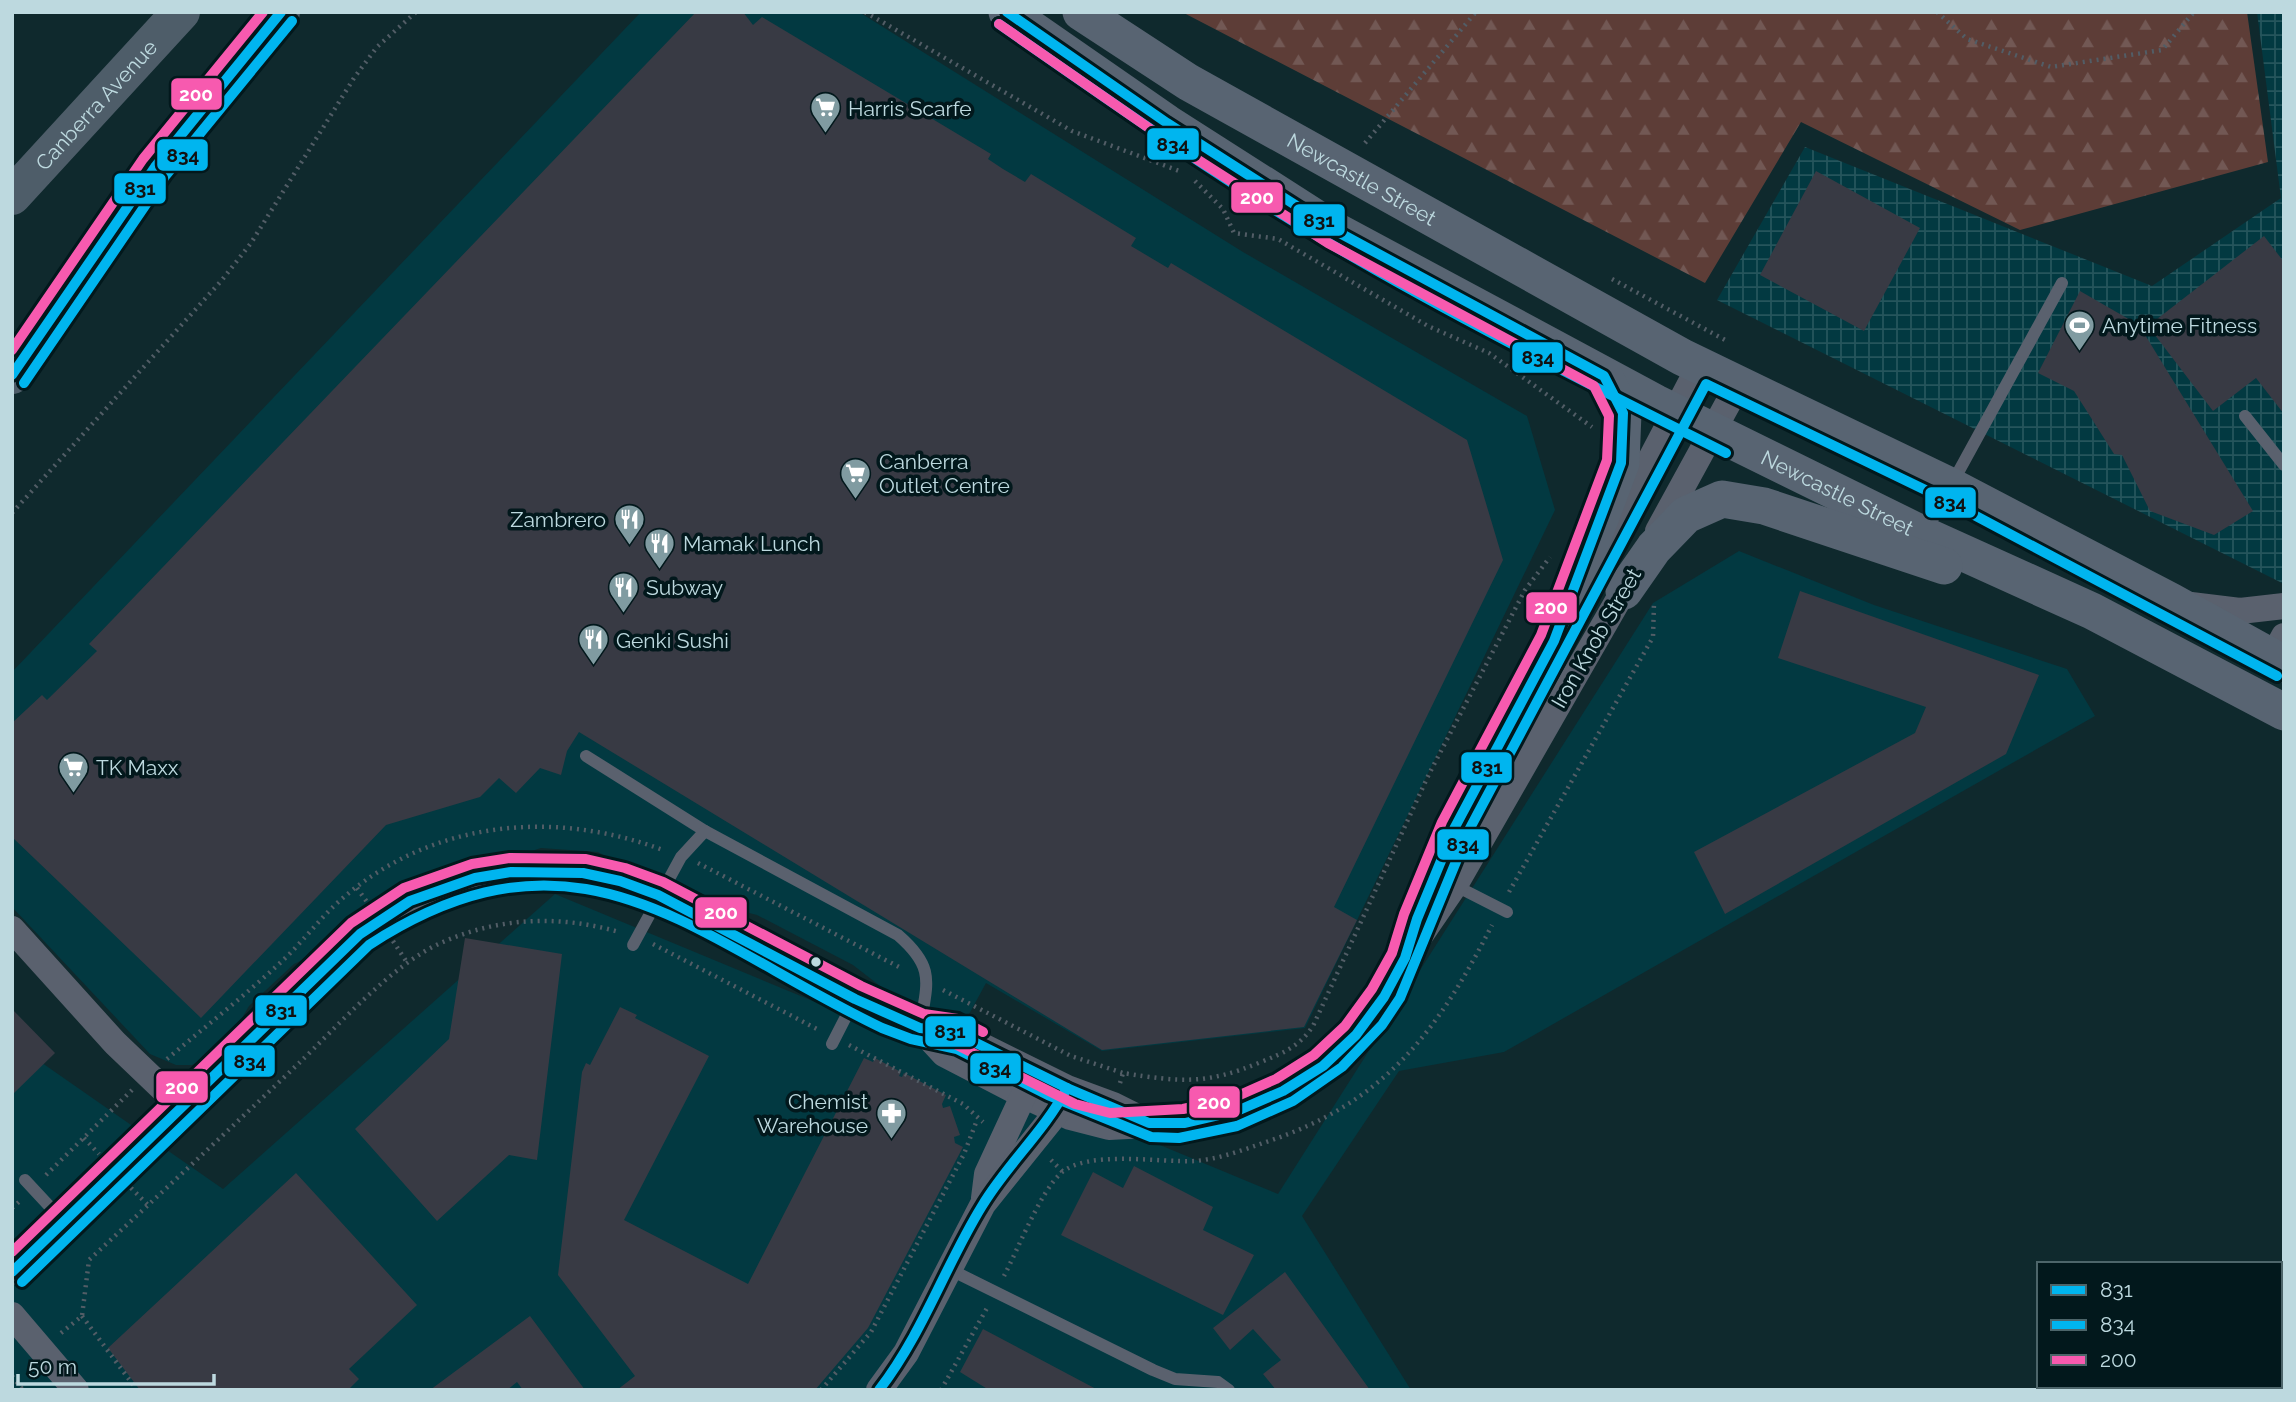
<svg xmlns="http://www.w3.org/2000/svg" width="2296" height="1402" font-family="Raleway,sans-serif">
  <defs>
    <pattern id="industrial-grid" width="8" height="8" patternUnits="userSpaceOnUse" patternTransform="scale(1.75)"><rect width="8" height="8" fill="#023941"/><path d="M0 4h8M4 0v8" fill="none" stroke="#25555c"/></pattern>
    <pattern id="forest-firs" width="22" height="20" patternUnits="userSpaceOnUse" patternTransform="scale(1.75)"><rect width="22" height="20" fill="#5d3d37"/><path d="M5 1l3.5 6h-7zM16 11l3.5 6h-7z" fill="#725854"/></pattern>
  </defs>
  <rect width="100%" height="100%" fill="#0f292d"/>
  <!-- built -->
  <g fill="#023941">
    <path d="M641,12H859L1243,252L1527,416L1555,510L1305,1028L1102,1051L986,983L961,1029L893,996L853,965L757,915L707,902L625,868L598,852L541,848L394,896L357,921L323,950L294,964L249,1006L231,1037L214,1054L192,1065H176L150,1054L12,907V672Z"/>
    <path d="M1739,551L1874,605L2067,669L2095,716L1504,1052L1399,1071L1302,1216L1411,1390H12V1042L223,1189L555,894L1278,1194L1653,603Z"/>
  </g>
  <!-- industrial -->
  <path fill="url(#industrial-grid)" d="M2257,12H2284V584L1717,300L1805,147L2152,286L2281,198Z"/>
  <!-- forest -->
  <path fill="url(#forest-firs)" d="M1182,12H2247L2268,162L2020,230L1801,122L1705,283Z"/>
  <!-- building -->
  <g fill="#383a44">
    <path d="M696,12H743L753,25L762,17L991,154L988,159L1003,169L1025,182L1031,174L1136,238L1131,246L1168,268L1171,263L1467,440L1503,560L1334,907L1357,920L1304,1027L1102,1050L579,732L567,751L561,775L540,768L516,793L499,778L480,797L386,825L201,1018L12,837V723L42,695L47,700L97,651L89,644Z"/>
    <path d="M1816,171L1920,228L1864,331L1760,275Z"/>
    <path d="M2264,236L2284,262V414L2256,378L2213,411L2148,326Z"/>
    <path d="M2080,291L2139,325L2253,511L2214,535L2150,511L2122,455L2114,454L2074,391L2038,373Z"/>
    <path d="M1800,591L2039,675L2006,754L1725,914L1694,852L1915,733L1926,707L1778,658Z"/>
    <path d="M465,938L562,954L537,1160L509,1155L437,1221L355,1129L449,1039Z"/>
    <path d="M620,1007L637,1015L635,1018L709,1056L624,1220L748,1284L864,1058L873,1062L875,1058L901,1072L899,1076L902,1077L904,1073L946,1095L942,1104L943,1108L950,1106L960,1135L954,1137L955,1143L963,1147L868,1328L815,1390H617L635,1376L558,1275L582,1072L586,1063L590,1065Z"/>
    <path d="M12,1009L55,1053L12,1095Z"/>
    <path d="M1134,1166L1213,1207L1203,1230L1254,1255L1223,1315L1061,1235L1093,1172L1123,1188Z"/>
    <path d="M296,1173L417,1305L349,1369L359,1379L348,1390H140L108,1348Z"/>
    <path d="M1285,1272L1370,1390H1276L1263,1374L1281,1360L1253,1329L1230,1350L1213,1328Z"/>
    <path d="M530,1316L585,1390H523L517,1382L507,1390H430Z"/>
    <path d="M983,1329L1098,1390H989L960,1372Z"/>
  </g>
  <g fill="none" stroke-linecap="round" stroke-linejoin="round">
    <!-- path -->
    <g stroke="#525d66" stroke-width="4.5" stroke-dasharray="2 5" stroke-linecap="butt">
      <path d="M865,12L1072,131L1182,172"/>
      <path d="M1937,12L1967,39L2051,67L2162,50L2194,12"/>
      <path d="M1365,143L1476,12"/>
      <path d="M1195,181L1223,209L1234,233L1278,239L1428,326L1489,353L1592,427"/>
      <path d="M1612,279L1727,341"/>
      <path d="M12,513L222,280L251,243L354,78L377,47L416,12"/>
      <path d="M698,863L901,968"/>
      <path d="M357,888L367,902"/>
      <path d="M1509,892L1653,637L1654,603"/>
      <path d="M393,941L408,964"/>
      <path d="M653,944L819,1030"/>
      <path d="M943,990L1071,1056L1123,1073"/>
      <path d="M849,1045L963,1104L983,1122"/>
      <path d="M167,1059C205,1027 244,996 280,963C300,945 316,923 335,905C426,821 551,808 663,850"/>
      <path d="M1120,1083L1123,1073C1180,1082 1206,1085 1261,1062C1283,1053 1299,1047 1313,1026L1429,774L1525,590L1550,557"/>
      <path d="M84,1138L99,1154"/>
      <path d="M1051,1160L1063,1172"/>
      <path d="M46,1175L132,1090"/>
      <path d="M131,1188L148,1205"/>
      <path d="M12,1208L20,1201"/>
      <path d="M1004,1276C1018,1249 1040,1193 1060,1174C1086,1149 1160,1163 1195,1161C1219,1159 1243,1150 1266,1142C1385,1103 1438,1031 1492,925"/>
      <path d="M82,1316L137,1390"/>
      <path d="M61,1333L82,1316L89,1260C159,1195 229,1130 298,1064C337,1027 393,963 443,942C500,917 560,915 619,932"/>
      <path d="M2280,1368L2284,1367"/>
      <path d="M12,1376L23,1390"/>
      <path d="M821,1390L871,1332L964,1154L977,1120"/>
      <path d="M941,1390L987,1308"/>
      <path d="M2047,1390L2053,1386"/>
    </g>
    <!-- lane -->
    <g stroke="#5a616e" stroke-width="12">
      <path d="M2245,416L2284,465"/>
      <path d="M1926,531L2062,283"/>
      <path d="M586,756L705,831L898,935C936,968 927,982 920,1028"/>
      <path d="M1454,885L1507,912"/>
      <path d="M633,945L681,857L705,831"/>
      <path d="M832,1044L855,999"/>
      <path d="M25,1180L64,1222"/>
      <path d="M949,1269L1153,1370L1175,1379L1218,1382L1229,1390"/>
    </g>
    <!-- street -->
    <g stroke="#5a616e" stroke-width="26">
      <path d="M1658,531L1738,385"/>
      <path d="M1604,548L1700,365"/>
      <path d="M2191,605L2240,611L2284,606"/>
      <path d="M2272,658L2284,636"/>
      <path d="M1415,927L1455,827L1563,625"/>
      <path d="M12,929L115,1043L183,1108"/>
      <path d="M920,1028L944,1054L1023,1095L1070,1117L1109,1127L1185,1123L1237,1111L1283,1091L1323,1066L1356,1035L1384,997L1405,958L1455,885L1632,576"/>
      <path d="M984,1198L987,1174L1031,1079"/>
      <path d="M12,1272L360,934L410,901L475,878L547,870L620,881L658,895L855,999L920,1028L954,1032L1067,1088L1113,1105L1149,1123"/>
      <path d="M12,1315L76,1390"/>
      <path d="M879,1390L906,1353L983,1204L1057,1112L1064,1096"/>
    </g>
    <!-- secondary -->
    <g stroke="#586472" stroke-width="37">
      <path id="s1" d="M1007,12L1167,123L1336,231L1656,403L1924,535L2092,611L2284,712"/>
      <path id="s2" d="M1081,12L1188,82L1682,357L1950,486L2172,602L2284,664"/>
      <path d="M1624,591L1654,548L1686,515L1722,499L1764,506L1944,566"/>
      <path d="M1554,641L1621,463L1623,413L1604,376"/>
    </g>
    <!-- highway -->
    <g stroke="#4e5d69" stroke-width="38">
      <path id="s3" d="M12,196L181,12"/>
      <path d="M12,375L155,167L281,12"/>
    </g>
    <defs>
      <g id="bus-1">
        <path d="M12,375L155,167L281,12"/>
        <path d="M12,1272L360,934L410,901L475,878L511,872L583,873L620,881L658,895L855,999L920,1028L954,1032L1067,1088L1149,1123H1185L1237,1111L1283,1091L1323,1066L1356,1035L1384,997L1405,958L1417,919L1455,827L1554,641L1621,463L1623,413L1604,376L1336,231L1167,123L1007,12"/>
        <path d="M879,1390C923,1333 945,1266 982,1206C1007,1164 1044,1132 1067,1088"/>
      </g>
      <g id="bus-2">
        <path d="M999,24C1107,99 1215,176 1329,243C1458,319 1593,386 1726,453"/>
        <path d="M24,383L166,175L292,21"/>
        <path d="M22,1282L369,945C580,808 694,938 882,1028L911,1039L957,1049L1048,1095L1151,1137L1179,1138L1237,1126L1293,1101L1342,1067L1382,1025L1400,998L1469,830L1706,384L1944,499L2277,676"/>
      </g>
      <g id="bus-3">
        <path d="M12,350L143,159L263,12"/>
        <path d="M930,1019L953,1043L1075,1104L1110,1113L1183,1109L1233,1098L1276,1079L1314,1055L1345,1026L1372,989L1392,953L1404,914L1442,822L1541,635L1607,460L1609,416L1594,386L1328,243L1159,135L999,24"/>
        <path d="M12,1252L351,923L404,888L472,864L510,858L586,859L625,868L663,882L861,986L924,1014L958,1019L983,1032"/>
      </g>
    </defs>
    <!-- bus-1 casing -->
    <use href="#bus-1" stroke="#02181c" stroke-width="16"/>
    <!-- bus-2 casing -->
    <use href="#bus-2" stroke="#02181c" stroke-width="16"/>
    <!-- bus-3 casing -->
    <use href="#bus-3" stroke="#02181c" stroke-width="16"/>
    <!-- bus-1 -->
    <use href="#bus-1" stroke="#00b5ef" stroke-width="10"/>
    <!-- bus-2 -->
    <use href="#bus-2" stroke="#00b5ef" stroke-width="10"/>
    <!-- bus-3 -->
    <use href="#bus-3" stroke="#f75aaf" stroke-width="10"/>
  </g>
  <!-- icons -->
  <defs>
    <symbol id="supermarket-pin" viewBox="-11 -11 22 30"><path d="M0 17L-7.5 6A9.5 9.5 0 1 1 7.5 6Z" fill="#809ba1" stroke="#02181c"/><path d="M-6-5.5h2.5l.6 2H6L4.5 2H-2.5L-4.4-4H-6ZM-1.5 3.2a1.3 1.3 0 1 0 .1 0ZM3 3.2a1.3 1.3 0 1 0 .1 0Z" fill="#fff"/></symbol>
    <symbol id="stadium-pin" viewBox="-11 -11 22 30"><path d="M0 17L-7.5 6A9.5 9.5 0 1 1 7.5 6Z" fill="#809ba1" stroke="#02181c"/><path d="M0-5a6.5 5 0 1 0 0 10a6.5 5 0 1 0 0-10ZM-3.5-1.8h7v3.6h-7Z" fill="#fff"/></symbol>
    <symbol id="restaurant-pin" viewBox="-11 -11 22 30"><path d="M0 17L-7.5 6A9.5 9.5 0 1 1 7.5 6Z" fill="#809ba1" stroke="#02181c"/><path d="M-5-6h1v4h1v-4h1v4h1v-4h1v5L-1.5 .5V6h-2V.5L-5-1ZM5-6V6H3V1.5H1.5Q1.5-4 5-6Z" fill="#fff"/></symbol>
    <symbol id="pharmacy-pin" viewBox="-11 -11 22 30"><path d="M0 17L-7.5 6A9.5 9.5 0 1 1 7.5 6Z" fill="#809ba1" stroke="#02181c"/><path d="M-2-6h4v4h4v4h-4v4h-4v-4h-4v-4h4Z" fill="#fff"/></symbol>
  </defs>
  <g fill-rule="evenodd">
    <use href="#supermarket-pin" x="808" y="90" width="35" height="47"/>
    <use href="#stadium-pin" x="2062" y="308" width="35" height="47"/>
    <use href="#supermarket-pin" x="838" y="456" width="35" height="47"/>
    <use href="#restaurant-pin" x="612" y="502" width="35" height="47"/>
    <use href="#restaurant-pin" x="642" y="526" width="35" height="47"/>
    <use href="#restaurant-pin" x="606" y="570" width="35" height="47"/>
    <use href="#restaurant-pin" x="576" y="622" width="35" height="47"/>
    <use href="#supermarket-pin" x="56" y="750" width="35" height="47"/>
    <use href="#pharmacy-pin" x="874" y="1096" width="35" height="47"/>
  </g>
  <!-- markers -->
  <circle fill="#bdd9df" stroke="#02181c" stroke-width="2.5" cx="816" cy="962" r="6"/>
  <g text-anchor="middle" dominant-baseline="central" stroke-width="7" stroke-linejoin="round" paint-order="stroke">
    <!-- street labels -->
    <g font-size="21" fill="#bdd9df" stroke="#02181c">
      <text stroke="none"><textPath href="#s3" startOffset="124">Canberra Avenue</textPath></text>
      <text stroke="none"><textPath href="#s2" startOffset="327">Newcastle Street</textPath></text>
      <text stroke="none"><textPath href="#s1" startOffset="961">Newcastle Street</textPath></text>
      <text transform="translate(1596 638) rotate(-60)">Iron Knob Street</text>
    </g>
    <!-- poi labels -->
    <g font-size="21" fill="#bdd9df" stroke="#02181c" text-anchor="start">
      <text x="848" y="108">Harris Scarfe</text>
      <text x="2102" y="325">Anytime Fitness</text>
      <text x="879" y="461">Canberra<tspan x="879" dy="24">Outlet Centre</tspan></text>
      <text x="606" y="519" text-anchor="end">Zambrero</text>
      <text x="683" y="543">Mamak Lunch</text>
      <text x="646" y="587">Subway</text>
      <text x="616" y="640">Genki Sushi</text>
      <text x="96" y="767">TK Maxx</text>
      <text x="868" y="1101" text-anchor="end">Chemist<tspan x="868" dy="24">Warehouse</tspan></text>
    </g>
  </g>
  <g stroke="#02181c" stroke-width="2.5">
    <rect x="170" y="77" width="53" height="34" rx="7" fill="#f75aaf"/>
    <rect x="1146" y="127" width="54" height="34" rx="7" fill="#00b5ef"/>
    <rect x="156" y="138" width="53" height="34" rx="7" fill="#00b5ef"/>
    <rect x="113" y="172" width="54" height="33" rx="7" fill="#00b5ef"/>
    <rect x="1230" y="181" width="54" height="33" rx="7" fill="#f75aaf"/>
    <rect x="1292" y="203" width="54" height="34" rx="7" fill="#00b5ef"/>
    <rect x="1511" y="341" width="53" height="33" rx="7" fill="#00b5ef"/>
    <rect x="1924" y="486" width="53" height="33" rx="7" fill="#00b5ef"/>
    <rect x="1525" y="591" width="53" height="33" rx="7" fill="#f75aaf"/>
    <rect x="1460" y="751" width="53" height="33" rx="7" fill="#00b5ef"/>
    <rect x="1436" y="828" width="54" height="33" rx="7" fill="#00b5ef"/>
    <rect x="694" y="896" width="54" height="33" rx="7" fill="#f75aaf"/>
    <rect x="254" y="994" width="54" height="33" rx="7" fill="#00b5ef"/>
    <rect x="924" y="1015" width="53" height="33" rx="7" fill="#00b5ef"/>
    <rect x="223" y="1044" width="53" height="34" rx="7" fill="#00b5ef"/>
    <rect x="969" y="1052" width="53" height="33" rx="7" fill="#00b5ef"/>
    <rect x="155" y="1070" width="54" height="34" rx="7" fill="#f75aaf"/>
    <rect x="1188" y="1085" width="53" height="34" rx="7" fill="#f75aaf"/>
  </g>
  <g font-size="19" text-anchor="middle" font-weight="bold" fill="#fff">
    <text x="196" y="101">200</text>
    <text x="1257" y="204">200</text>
    <text x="1551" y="614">200</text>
    <text x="721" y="919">200</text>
    <text x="182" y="1094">200</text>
    <text x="1214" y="1109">200</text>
  </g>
  <g font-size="19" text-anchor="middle" font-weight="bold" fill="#111">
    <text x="1173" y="151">834</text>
    <text x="183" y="162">834</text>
    <text x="140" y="195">831</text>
    <text x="1319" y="227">831</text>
    <text x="1538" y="364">834</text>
    <text x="1950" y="509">834</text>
    <text x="1487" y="774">831</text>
    <text x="1463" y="851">834</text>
    <text x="281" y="1017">831</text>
    <text x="950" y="1038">831</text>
    <text x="250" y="1068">834</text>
    <text x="995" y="1075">834</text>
  </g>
  <!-- border -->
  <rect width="2296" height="1402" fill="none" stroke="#bdd9df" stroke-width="28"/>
  <!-- legend -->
  <rect x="2037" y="1262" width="245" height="126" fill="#02181c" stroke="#4d656a" stroke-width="2"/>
  <rect x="2051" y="1285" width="35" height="10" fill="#00b5ef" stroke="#4d656a" stroke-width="2"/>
  <text x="2100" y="1297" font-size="21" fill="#bdd9df">831</text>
  <rect x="2051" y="1320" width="35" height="10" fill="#00b5ef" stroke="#4d656a" stroke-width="2"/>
  <text x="2100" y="1332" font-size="21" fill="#bdd9df">834</text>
  <rect x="2051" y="1355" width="35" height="10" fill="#f75aaf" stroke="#4d656a" stroke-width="2"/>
  <text x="2100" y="1367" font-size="21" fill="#bdd9df">200</text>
  <!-- scale -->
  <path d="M18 1374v10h196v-10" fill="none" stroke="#bdd9df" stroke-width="3.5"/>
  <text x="28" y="1374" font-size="21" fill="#bdd9df" stroke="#02181c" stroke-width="5" paint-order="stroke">50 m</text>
</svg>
